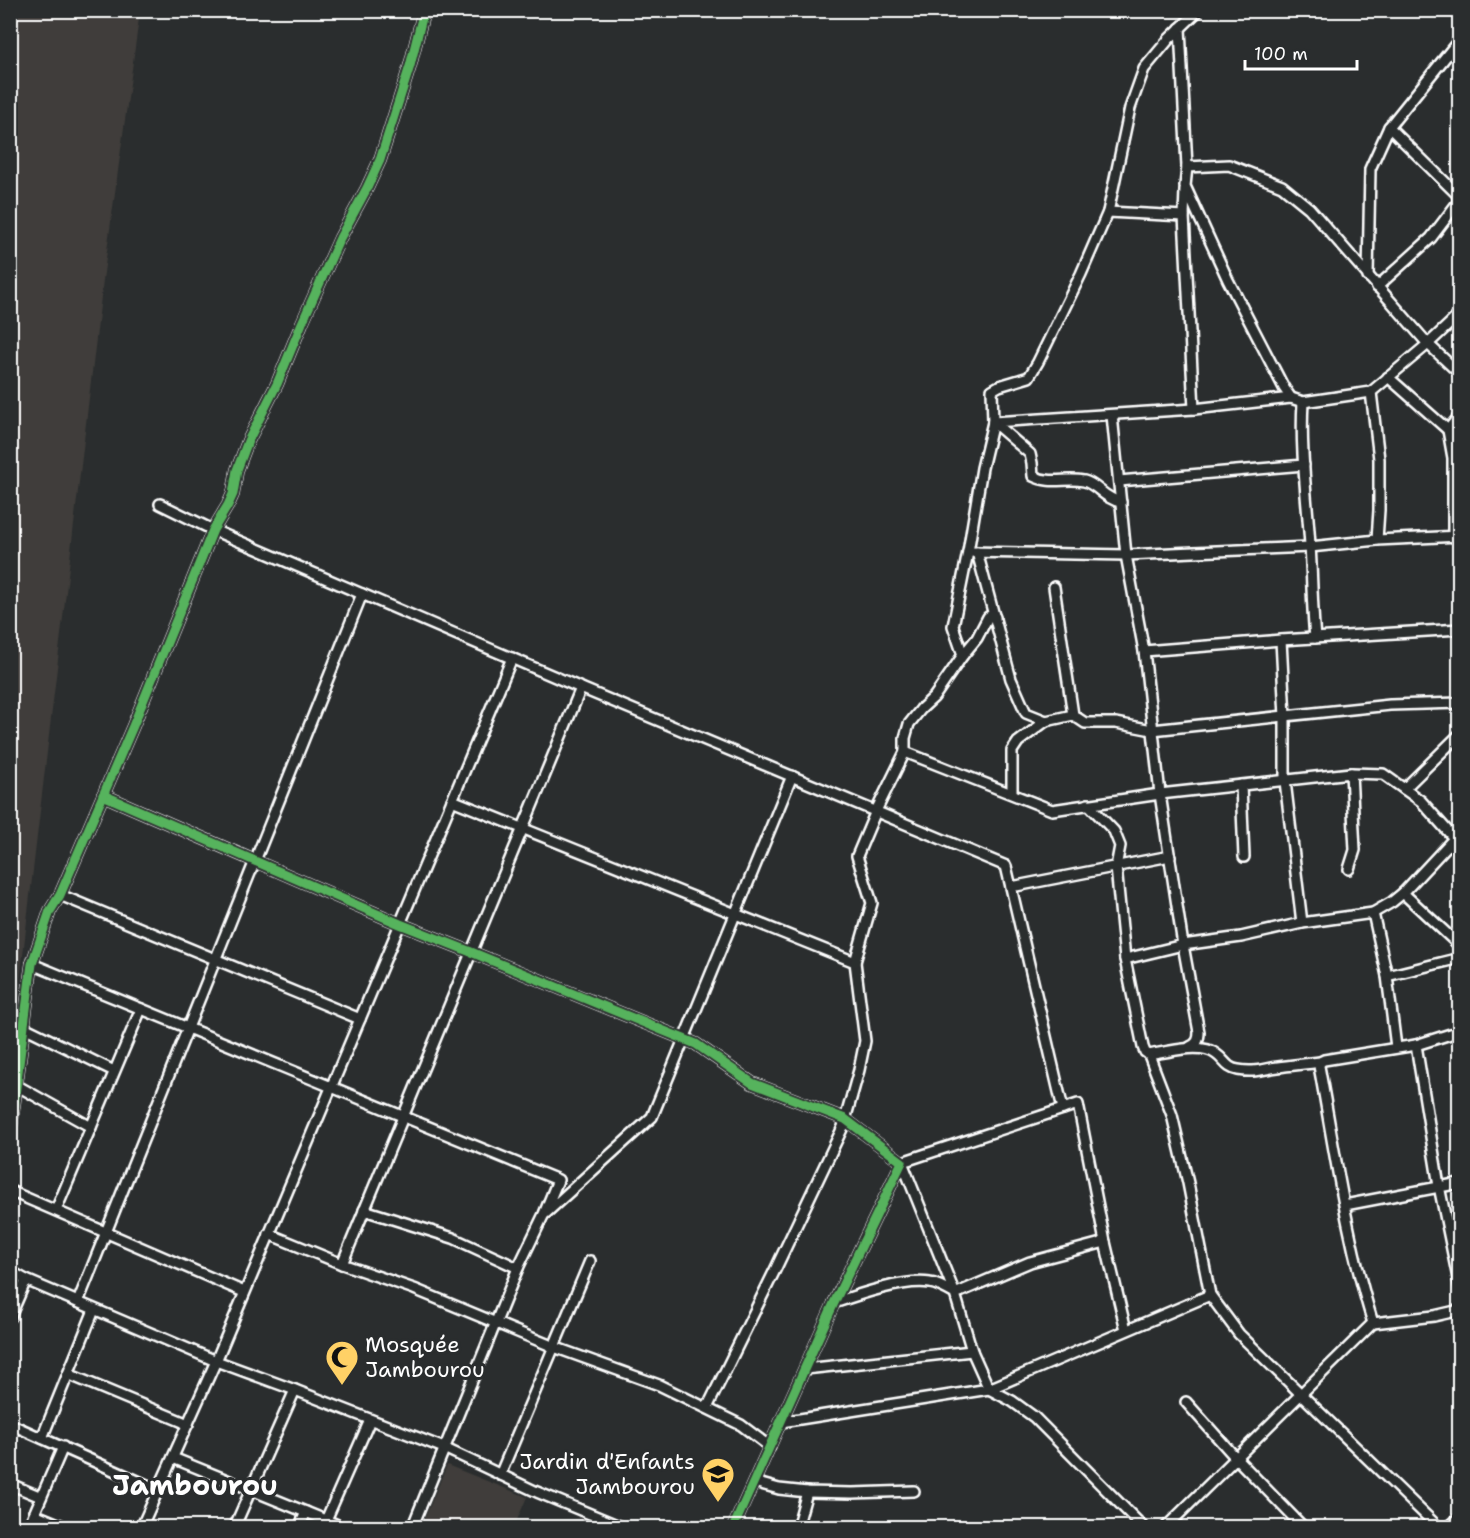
<svg xmlns="http://www.w3.org/2000/svg" width="1470" height="1538" font-family="'Shantell Sans',sans-serif">
  <rect width="100%" height="100%" fill="#2a2d2e"/>
  <filter id="ink" filterUnits="userSpaceOnUse"><feTurbulence type="fractalNoise" baseFrequency=".0167" numOctaves="2"/><feDisplacementMap in="SourceGraphic" scale="12" xChannelSelector="R" yChannelSelector="G"/><feConvolveMatrix kernelMatrix="1 2 1 2 8 2 1 2 1" color-interpolation-filters="sRGB"/></filter>
  <g filter="url(#ink)">
    <!-- built -->
    <g fill="#3f3d3a">
      <path d="M11,10L140,11L103,280L11,1056Z"/>
      <path d="M447,1465L527,1497L514,1527H421Z"/>
    </g>
    <g fill="none" stroke-linecap="round" stroke-linejoin="round">
      <defs>
        <g id="minor">
          <path d="M1180,28L1187,167L1229,165L1282,186L1309,208L1428,344L1460,374"/>
          <path d="M1187,167L1185,186L1228,280L1284,388L1291,398"/>
          <path d="M1185,190L1184,216L1194,409"/>
          <path d="M1108,212L1184,216"/>
          <path d="M1368,277L1370,169L1389,127L1460,39"/>
          <path d="M1377,287L1431,238L1459,201L1457,194L1389,127"/>
          <path d="M1388,377L1448,430"/>
          <path d="M1371,392L1379,459V510L1377,540"/>
          <path d="M1303,402C1300,449 1307,498 1310,545C1312,576 1312,607 1315,638"/>
          <path d="M1112,415L1126,555L1144,651L1160,794L1183,945L1199,1032C1199,1040 1197,1044 1190,1047"/>
          <path d="M993,422L1194,409L1291,398L1303,402L1371,392L1428,344L1460,314"/>
          <path d="M993,422L1030,454L1032,463L1033,476C1051,485 1067,477 1084,481C1097,484 1104,499 1121,502"/>
          <path d="M1119,481L1304,465"/>
          <path d="M160,504L213,530L581,688L1006,866L1063,1109"/>
          <path d="M1453,537V458L1448,430L1460,415"/>
          <path d="M968,552L1126,555L1310,547L1377,540L1460,536"/>
          <path d="M977,552L1011,679L1026,713L1046,721"/>
          <path d="M1054,587L1073,715"/>
          <path d="M1281,640L1285,717V781L1302,923"/>
          <path d="M1144,651L1281,640L1460,629"/>
          <path d="M963,655L977,638L988,617L992,615L995,617"/>
          <path d="M905,752L1052,810L1160,794L1351,773L1383,774L1421,801L1460,845"/>
          <path d="M1241,785L1244,857"/>
          <path d="M1404,789L1460,734"/>
          <path d="M1012,793V751L1018,742L1046,721L1073,715L1085,723H1116L1152,730L1390,705L1460,703"/>
          <path d="M103,795L400,924L471,952L696,1044L752,1083L845,1119L902,1162L834,1303L733,1528"/>
          <path d="M452,800L855,962L865,1041L859,1070L843,1127L776,1268L707,1408"/>
          <path d="M1088,804L1114,831L1120,846L1116,867L1125,959L1143,1047L1145,1052L1149,1055C1166,1052 1202,1042 1216,1054C1225,1060 1226,1068 1238,1070C1255,1073 1262,1069 1278,1067C1292,1065 1306,1064 1320,1062L1324,1060L1416,1045L1460,1031"/>
          <path d="M1349,869L1355,850L1351,773"/>
          <path d="M1011,887L1170,856"/>
          <path d="M1403,893L1460,946"/>
          <path d="M60,895L360,1019"/>
          <path d="M1373,913L1387,976L1396,1047"/>
          <path d="M1125,959L1183,945L1241,937L1302,923L1373,913L1392,902L1403,893L1460,832"/>
          <path d="M855,962L872,903L857,856L876,811L905,752V738L909,724L921,709L934,697L963,655L953,626L968,552L982,468L993,422L992,390L999,386L1029,377L1038,362L1081,274L1108,212L1130,108L1144,69L1169,39L1199,10"/>
          <path d="M32,964L558,1180L544,1214L518,1268L412,1528"/>
          <path d="M1387,976L1460,958"/>
          <path d="M24,1027L114,1071"/>
          <path d="M1416,1045L1439,1186L1460,1288"/>
          <path d="M1149,1055L1172,1115L1188,1183L1210,1295L1239,1334L1439,1528"/>
          <path d="M1320,1062L1319,1066C1335,1152 1347,1240 1373,1323L1434,1316L1460,1310"/>
          <path d="M16,1085L91,1127"/>
          <path d="M10,1135L30,978L32,964L50,911L60,895L133,726L213,530L228,505L233,494L237,470L248,441L277,384L302,323L340,238L367,188L380,160L410,66L424,10"/>
          <path d="M10,1191L244,1292"/>
          <path d="M1345,1205L1460,1183"/>
          <path d="M56,1210L141,1009"/>
          <path d="M364,1210L453,1238L518,1268"/>
          <path d="M546,1213L652,1117L792,776"/>
          <path d="M269,1234L342,1264L414,1289L554,1347L659,1385L741,1425L770,1447"/>
          <path d="M342,1264L581,688"/>
          <path d="M10,1271L26,1280L216,1361L295,1390L444,1448L537,1492L624,1528"/>
          <path d="M78,1302L362,594"/>
          <path d="M834,1303C860,1294 904,1279 930,1283C938,1284 948,1290 955,1294L1030,1262L1105,1242"/>
          <path d="M10,1317L26,1280"/>
          <path d="M1126,1330L1105,1242L1078,1104L902,1162L955,1294L972,1351L989,1389L1012,1401L1034,1417L1144,1528"/>
          <path d="M805,1369L972,1351"/>
          <path d="M68,1374L188,1424"/>
          <path d="M1186,1402L1236,1458L1304,1528"/>
          <path d="M781,1422L989,1389L1210,1295"/>
          <path d="M10,1424L158,1490"/>
          <path d="M42,1438L94,1310"/>
          <path d="M173,1458L345,1528"/>
          <path d="M500,1475L590,1261"/>
          <path d="M754,1482L779,1489L807,1492L852,1493L914,1491"/>
          <path d="M10,1484L41,1497"/>
          <path d="M34,1514L68,1528"/>
          <path d="M326,1520L370,1420"/>
          <path d="M28,1528L63,1447"/>
          <path d="M141,1528L216,1361L512,658"/>
          <path d="M234,1528L295,1390"/>
          <path d="M299,1528L306,1512"/>
          <path d="M797,1528L807,1492"/>
          <path d="M1165,1528L1373,1323"/>
          <path d="M1448,1528L1460,1517"/>
        </g>
      </defs>
      <!-- minor casing -->
      <use href="#minor" stroke="#fff" stroke-width="14"/>
      <!-- minor -->
      <use href="#minor" stroke="#2a2d2e" stroke-width="9"/>
      <defs>
        <g id="cycleway">
          <path d="M103,795L400,924L471,952L696,1044L752,1083L845,1119L902,1162L834,1303L733,1528"/>
          <path d="M10,1135L30,978L32,964L50,911L60,895L133,726L213,530L228,505L233,494L237,470L248,441L277,384L302,323L340,238L367,188L380,160L410,66L424,10"/>
        </g>
      </defs>
      <!-- cycleway casing -->
      <use href="#cycleway" stroke="#2a2d2e" stroke-width="13"/>
      <!-- cycleway -->
      <use href="#cycleway" stroke="#56b35d" stroke-width="9"/>
    </g>
  </g>
  <!-- icons -->
  <defs>
    <symbol id="mosque-pin" viewBox="-11 -11 22 30"><path d="M0 17L-7.5 6A9.5 9.5 0 1 1 7.5 6Z" fill="#ffd166" stroke="#2a2d2e"/><path d="M3.5-4.9A6 6 0 1 0 3.5 4.9A5 5 0 1 1 3.5-4.9Z" fill="#111"/></symbol>
    <symbol id="school-pin" viewBox="-11 -11 22 30"><path d="M0 17L-7.5 6A9.5 9.5 0 1 1 7.5 6Z" fill="#ffd166" stroke="#2a2d2e"/><path d="M0-5L7-2L0 1L-7-2ZM-4 1L0 2.5L4 1V4Q0 6-4 4Z" fill="#111"/></symbol>
  </defs>
  <g fill-rule="evenodd">
    <use href="#mosque-pin" x="323" y="1338" width="38" height="52"/>
    <use href="#school-pin" x="699" y="1455" width="38" height="52"/>
  </g>
  <g text-anchor="middle" dominant-baseline="central" stroke-width="6" stroke-linejoin="round" paint-order="stroke">
    <!-- poi labels -->
    <g font-size="22" fill="#fff" stroke="#2a2d2e" text-anchor="start">
      <text x="365" y="1344">Mosquée<tspan x="365" dy="25">Jambourou</tspan></text>
      <text x="695" y="1461" text-anchor="end">Jardin d'Enfants<tspan x="695" dy="25">Jambourou</tspan></text>
    </g>
    <!-- district labels -->
    <g font-size="28" font-weight="bold" fill="#fff" stroke="#2a2d2e">
      <text x="195" y="1485">Jambourou</text>
    </g>
  </g>
  <!-- margin -->
  <rect width="1470" height="1538" fill="none" stroke="#2a2d2e" stroke-width="36"/>
  <rect x="18" y="18" width="1434" height="1502" fill="none" stroke="#fff" stroke-width="2" filter="url(#ink)"/>
  <!-- scale -->
  <path d="M1245 60v9h112v-9" fill="none" stroke="#ffffff" stroke-width="3"/>
  <text x="1254" y="60" font-size="18" fill="#ffffff" stroke="#2a2d2e" stroke-width="4.5" paint-order="stroke">100 m</text>
</svg>
